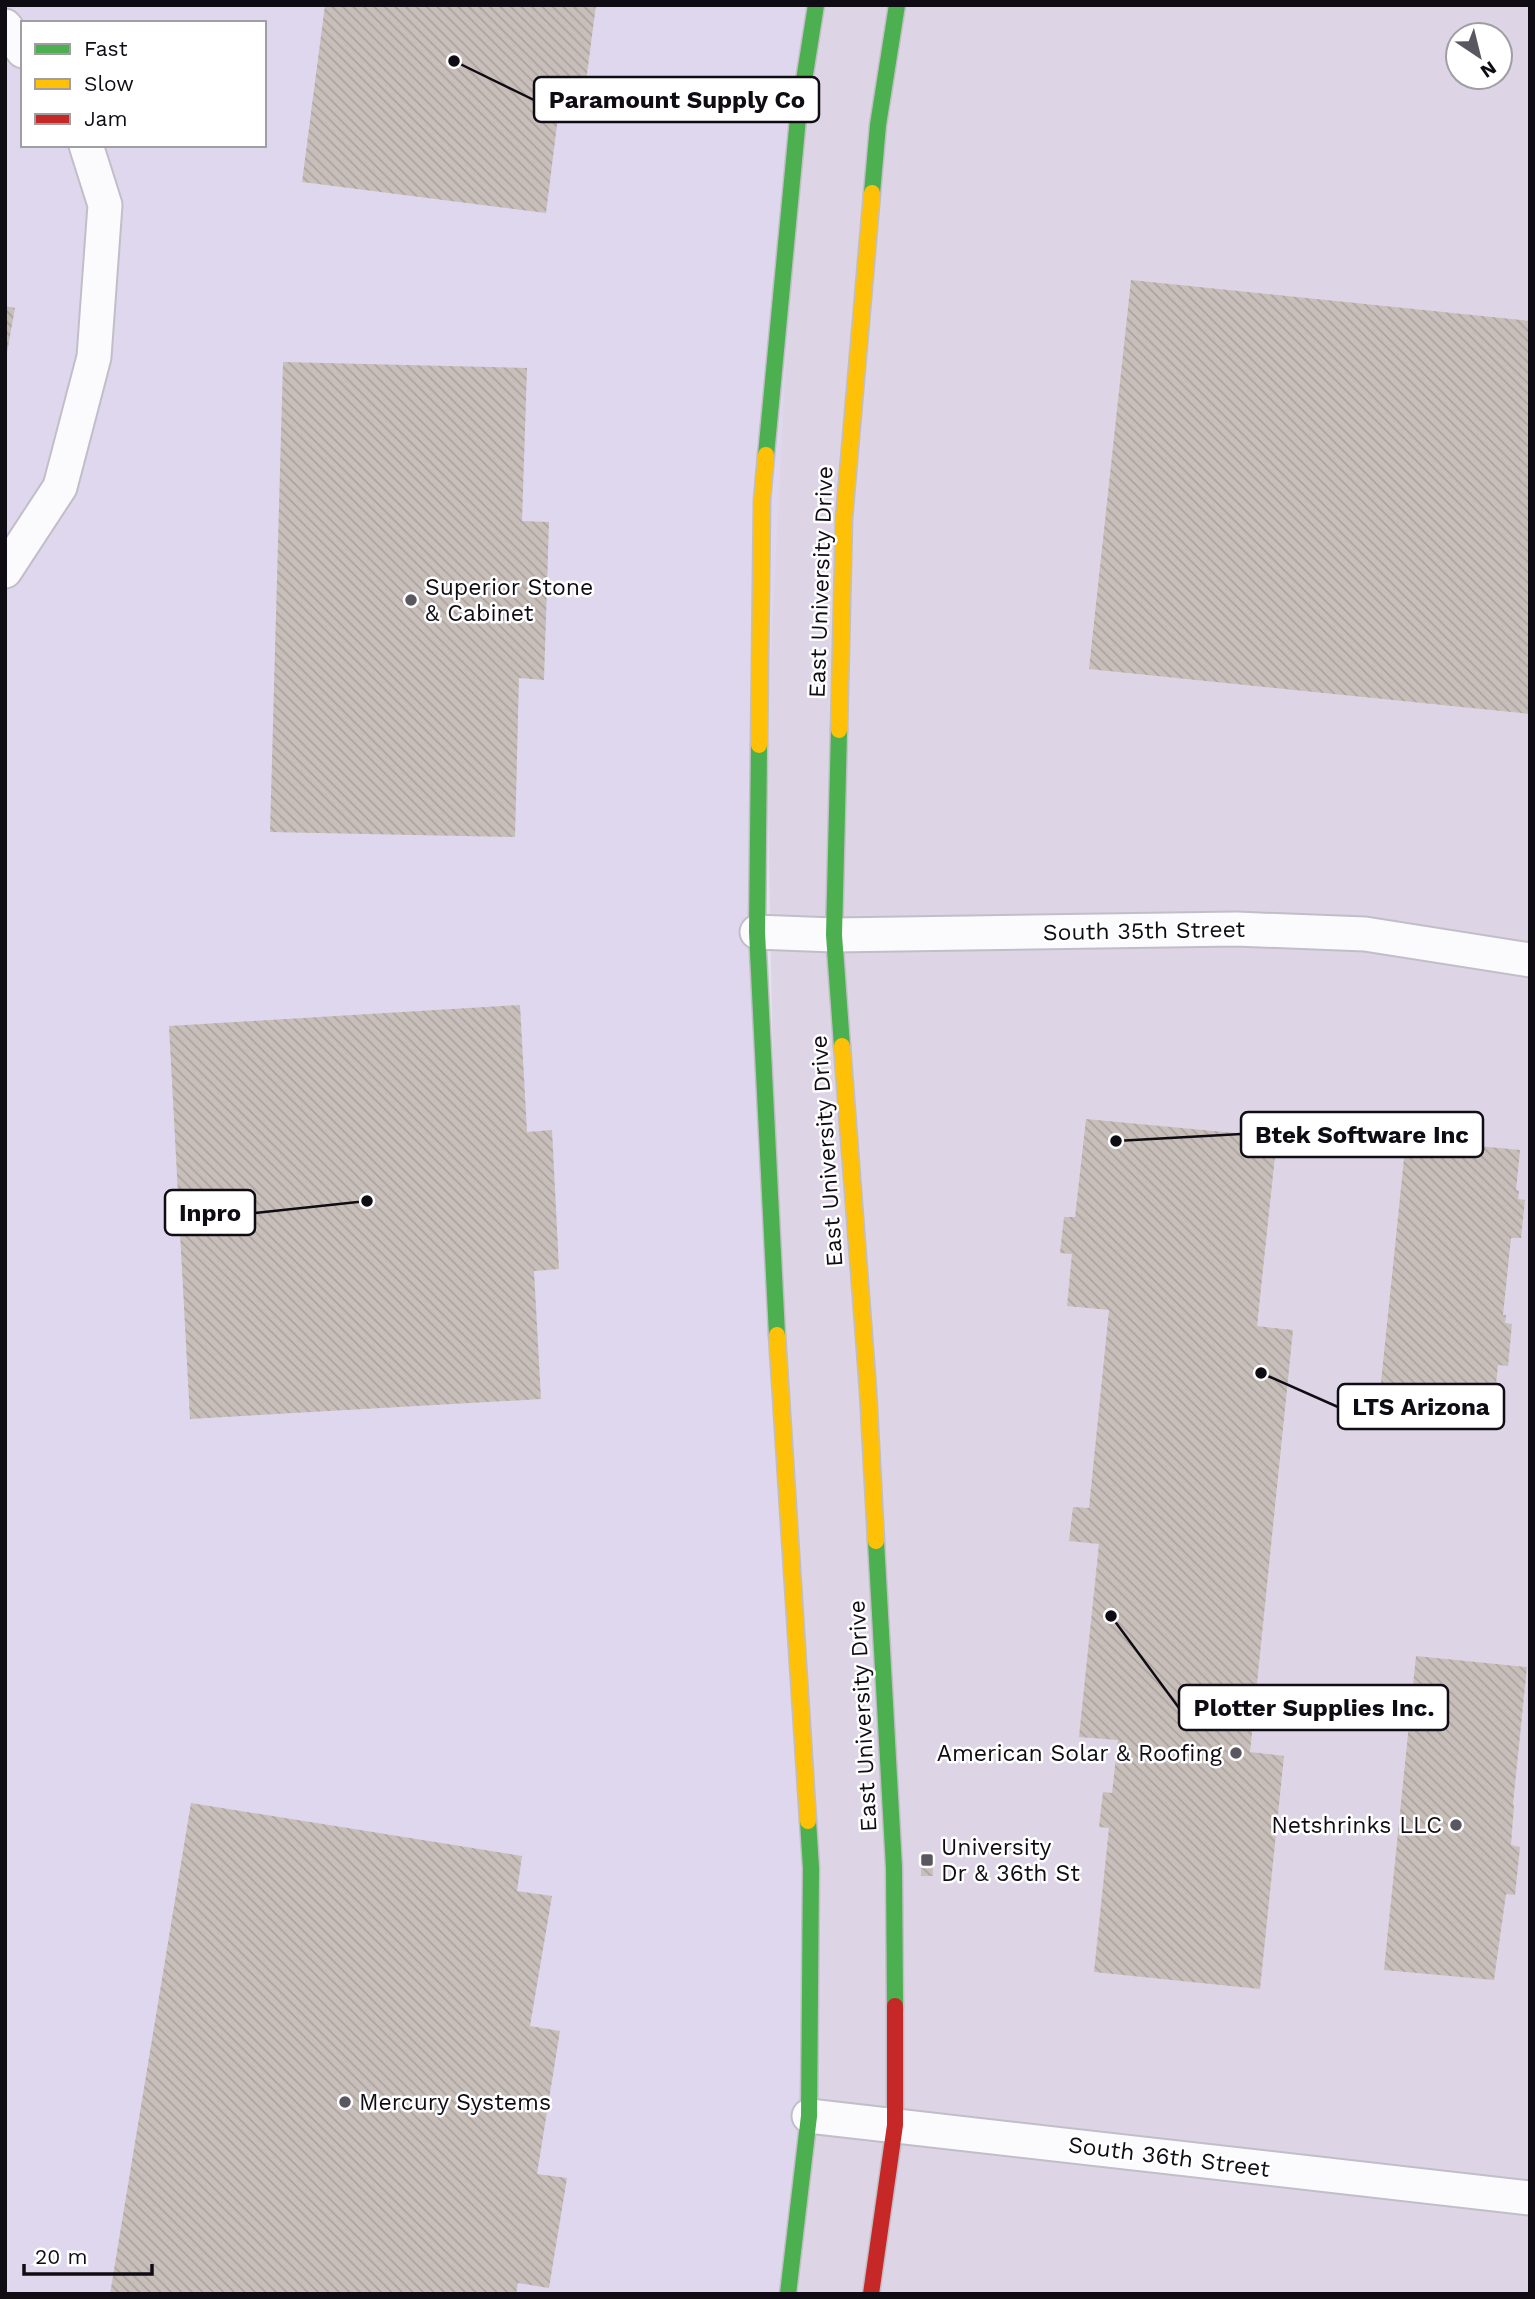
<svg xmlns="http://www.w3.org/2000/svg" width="1535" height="2299" font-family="'Work Sans',sans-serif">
  <defs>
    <pattern id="building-back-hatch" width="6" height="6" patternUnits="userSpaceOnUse" patternTransform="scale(1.75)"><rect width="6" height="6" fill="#c8bfba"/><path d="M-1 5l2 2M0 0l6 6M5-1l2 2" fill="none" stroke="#aba39f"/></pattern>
  </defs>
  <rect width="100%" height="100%" fill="#e5e1ed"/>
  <!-- commercial -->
  <path fill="#ddd4e5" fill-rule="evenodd" d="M816,5H1530V2294H788L779,1379L762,500ZM1458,35H1500V77H1458Z"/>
  <!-- built -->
  <path fill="#dfd7ee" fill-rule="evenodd" d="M5,5H816L798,118L757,932L811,1868L788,2294H5ZM23,23H264V145H23Z"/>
  <!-- building -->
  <g fill="url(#building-back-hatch)">
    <path d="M325,5H596L581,120L558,117L546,213L302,182Z"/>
    <path d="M1131,280L1530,321V714L1089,669Z"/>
    <path d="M5,306L15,308L7,353H5Z"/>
    <path d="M283,362L527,368L522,521L549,522L544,680L519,678L515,837L270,832Z"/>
    <path d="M520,1005L527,1132L552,1130L559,1269L534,1271L541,1399L190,1419L169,1026Z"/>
    <path d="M1086,1119L1277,1137L1257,1326L1293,1330L1250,1752L1284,1756L1260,1989L1094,1972L1109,1828L1099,1827L1103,1792L1112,1793L1118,1740L1079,1737L1099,1544L1069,1541L1073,1507L1089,1508L1109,1310L1067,1306L1072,1254L1060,1253L1064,1217H1075Z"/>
    <path d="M1406,1139L1520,1150L1516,1190L1519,1191L1518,1199L1525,1200L1521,1238H1511L1503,1315H1506L1505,1323L1512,1324L1508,1366L1498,1365L1493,1413L1379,1402Z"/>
    <path d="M1416,1656L1527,1667L1513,1804L1514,1805L1511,1845L1520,1847L1515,1895L1506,1894L1494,1980L1384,1970Z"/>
    <path d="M191,1803L522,1856L517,1891L552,1896L530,2026L560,2031L537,2174L567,2178L549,2288L518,2283L516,2294H110Z"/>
    <path d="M932,1851L933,1876H921V1858Z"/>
  </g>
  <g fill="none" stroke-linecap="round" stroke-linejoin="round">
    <defs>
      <g id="street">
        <path d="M5,26L23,51"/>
        <path d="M5,571L60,487L94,357L105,205L86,145"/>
        <path d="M757,932L834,935L1236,929L1365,934L1530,960"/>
        <path d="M809,2116L1530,2198"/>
      </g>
      <g id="fast">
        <path d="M872,193L878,125L897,5"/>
        <path d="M766,455L798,118L816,5"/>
        <path d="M839,730L834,935L842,1046"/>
        <path d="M759,745L757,932L777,1335"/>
        <path d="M876,1541L894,1868L895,2006"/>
        <path d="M788,2294L809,2116L811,1868L808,1821"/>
      </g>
      <g id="slow">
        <path d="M839,730L844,518L872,193"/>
        <path d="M759,745L762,500L766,455"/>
        <path d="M842,1046L868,1390L876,1541"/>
        <path d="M777,1335L808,1821"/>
      </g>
      <path id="jam" d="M871,2294L895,2125V2006"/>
    </defs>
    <!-- street casing -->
    <use href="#street" stroke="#c1bec8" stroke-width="37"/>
    <!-- fast casing -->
    <use href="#fast" stroke="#c1bfc5" stroke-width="19"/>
    <!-- slow casing -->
    <use href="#slow" stroke="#c1bfc5" stroke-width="19"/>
    <!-- jam casing -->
    <use href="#jam" stroke="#c1bfc5" stroke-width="19"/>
    <!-- street -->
    <use href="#street" stroke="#fbfafc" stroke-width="33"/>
    <!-- fast -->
    <use href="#fast" stroke="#4caf50" stroke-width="16"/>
    <!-- slow -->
    <use href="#slow" stroke="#ffc107" stroke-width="16"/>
    <!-- jam -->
    <use href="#jam" stroke="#c62828" stroke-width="16"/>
  </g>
  <!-- markers -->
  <g fill="#5a5760" stroke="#fff" stroke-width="2.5">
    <circle cx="411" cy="600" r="7"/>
    <circle cx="1236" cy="1753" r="7"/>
    <circle cx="1456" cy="1825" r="7"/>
    <rect x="920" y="1853" width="14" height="14" rx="3.5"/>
    <circle cx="345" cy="2102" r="7"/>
  </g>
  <g text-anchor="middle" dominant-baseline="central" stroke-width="5" stroke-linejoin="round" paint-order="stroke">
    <!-- street labels -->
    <g font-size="23" fill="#0f0c14" stroke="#fff">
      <text transform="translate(821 582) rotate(-88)">East University Drive</text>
      <text transform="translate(1144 931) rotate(-1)">South 35th Street</text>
      <text transform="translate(827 1151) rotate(-94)">East University Drive</text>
      <text transform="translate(863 1716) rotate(-93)">East University Drive</text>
      <text transform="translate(1169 2157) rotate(7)">South 36th Street</text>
    </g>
    <!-- poi labels -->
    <g font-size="23" fill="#0f0c14" stroke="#fff" text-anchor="start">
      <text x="425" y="587">Superior Stone<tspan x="425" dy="26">&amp; Cabinet</tspan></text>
      <text x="1222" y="1753" text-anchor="end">American Solar &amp; Roofing</text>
      <text x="1442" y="1825" text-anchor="end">Netshrinks LLC</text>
      <text x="941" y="1847">University<tspan x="941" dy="26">Dr &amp; 36th St</tspan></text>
      <text x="359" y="2102">Mercury Systems</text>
    </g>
  </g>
  <!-- callouts -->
  <path fill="none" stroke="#0f0c14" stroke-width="2.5" d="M454 61L534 100M1116 1141L1241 1134M367 1201L255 1213M1261 1373L1338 1407M1111 1616L1179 1708"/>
  <g fill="#0f0c14" stroke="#fff" stroke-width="2.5">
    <circle cx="454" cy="61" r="7"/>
    <circle cx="1116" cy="1141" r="7"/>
    <circle cx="367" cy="1201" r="7"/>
    <circle cx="1261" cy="1373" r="7"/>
    <circle cx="1111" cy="1616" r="7"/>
  </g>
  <g fill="#fff" stroke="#0f0c14" stroke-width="2.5">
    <rect x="534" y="77" width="285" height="45" rx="7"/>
    <rect x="1241" y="1112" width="242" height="45" rx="7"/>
    <rect x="165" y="1190" width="90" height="45" rx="7"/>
    <rect x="1338" y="1384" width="166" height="45" rx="7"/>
    <rect x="1179" y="1685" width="269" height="45" rx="7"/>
  </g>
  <g font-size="24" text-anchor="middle" font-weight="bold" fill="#0f0c14">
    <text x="677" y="108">Paramount Supply Co</text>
    <text x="1362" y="1143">Btek Software Inc</text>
    <text x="210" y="1221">Inpro</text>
    <text x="1421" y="1415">LTS Arizona</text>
    <text x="1314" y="1716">Plotter Supplies Inc.</text>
  </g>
  <!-- border -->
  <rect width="1535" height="2299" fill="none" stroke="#0f0c14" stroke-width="14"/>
  <!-- legend -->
  <rect x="21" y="21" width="245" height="126" fill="#ffffff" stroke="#9f9ea1" stroke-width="2"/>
  <rect x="35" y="44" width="35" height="10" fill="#4caf50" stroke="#9f9ea1" stroke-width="2"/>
  <text x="84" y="56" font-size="21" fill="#0f0c14">Fast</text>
  <rect x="35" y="79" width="35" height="10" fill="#ffc107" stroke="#9f9ea1" stroke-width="2"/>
  <text x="84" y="91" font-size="21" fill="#0f0c14">Slow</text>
  <rect x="35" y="114" width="35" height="10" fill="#c62828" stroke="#9f9ea1" stroke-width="2"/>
  <text x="84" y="126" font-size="21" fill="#0f0c14">Jam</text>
  <!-- north arrow -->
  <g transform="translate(1479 56) rotate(145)"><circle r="33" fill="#ffffff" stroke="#9f9ea1" stroke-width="2"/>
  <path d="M0-5L12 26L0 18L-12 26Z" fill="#5a5760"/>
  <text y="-10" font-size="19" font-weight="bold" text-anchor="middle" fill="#0f0c14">N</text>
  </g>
  <!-- scale -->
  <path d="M24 2264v10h128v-10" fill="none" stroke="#0f0c14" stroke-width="3.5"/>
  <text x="35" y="2264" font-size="21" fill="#0f0c14" stroke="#ffffff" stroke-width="5" paint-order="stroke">20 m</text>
</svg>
